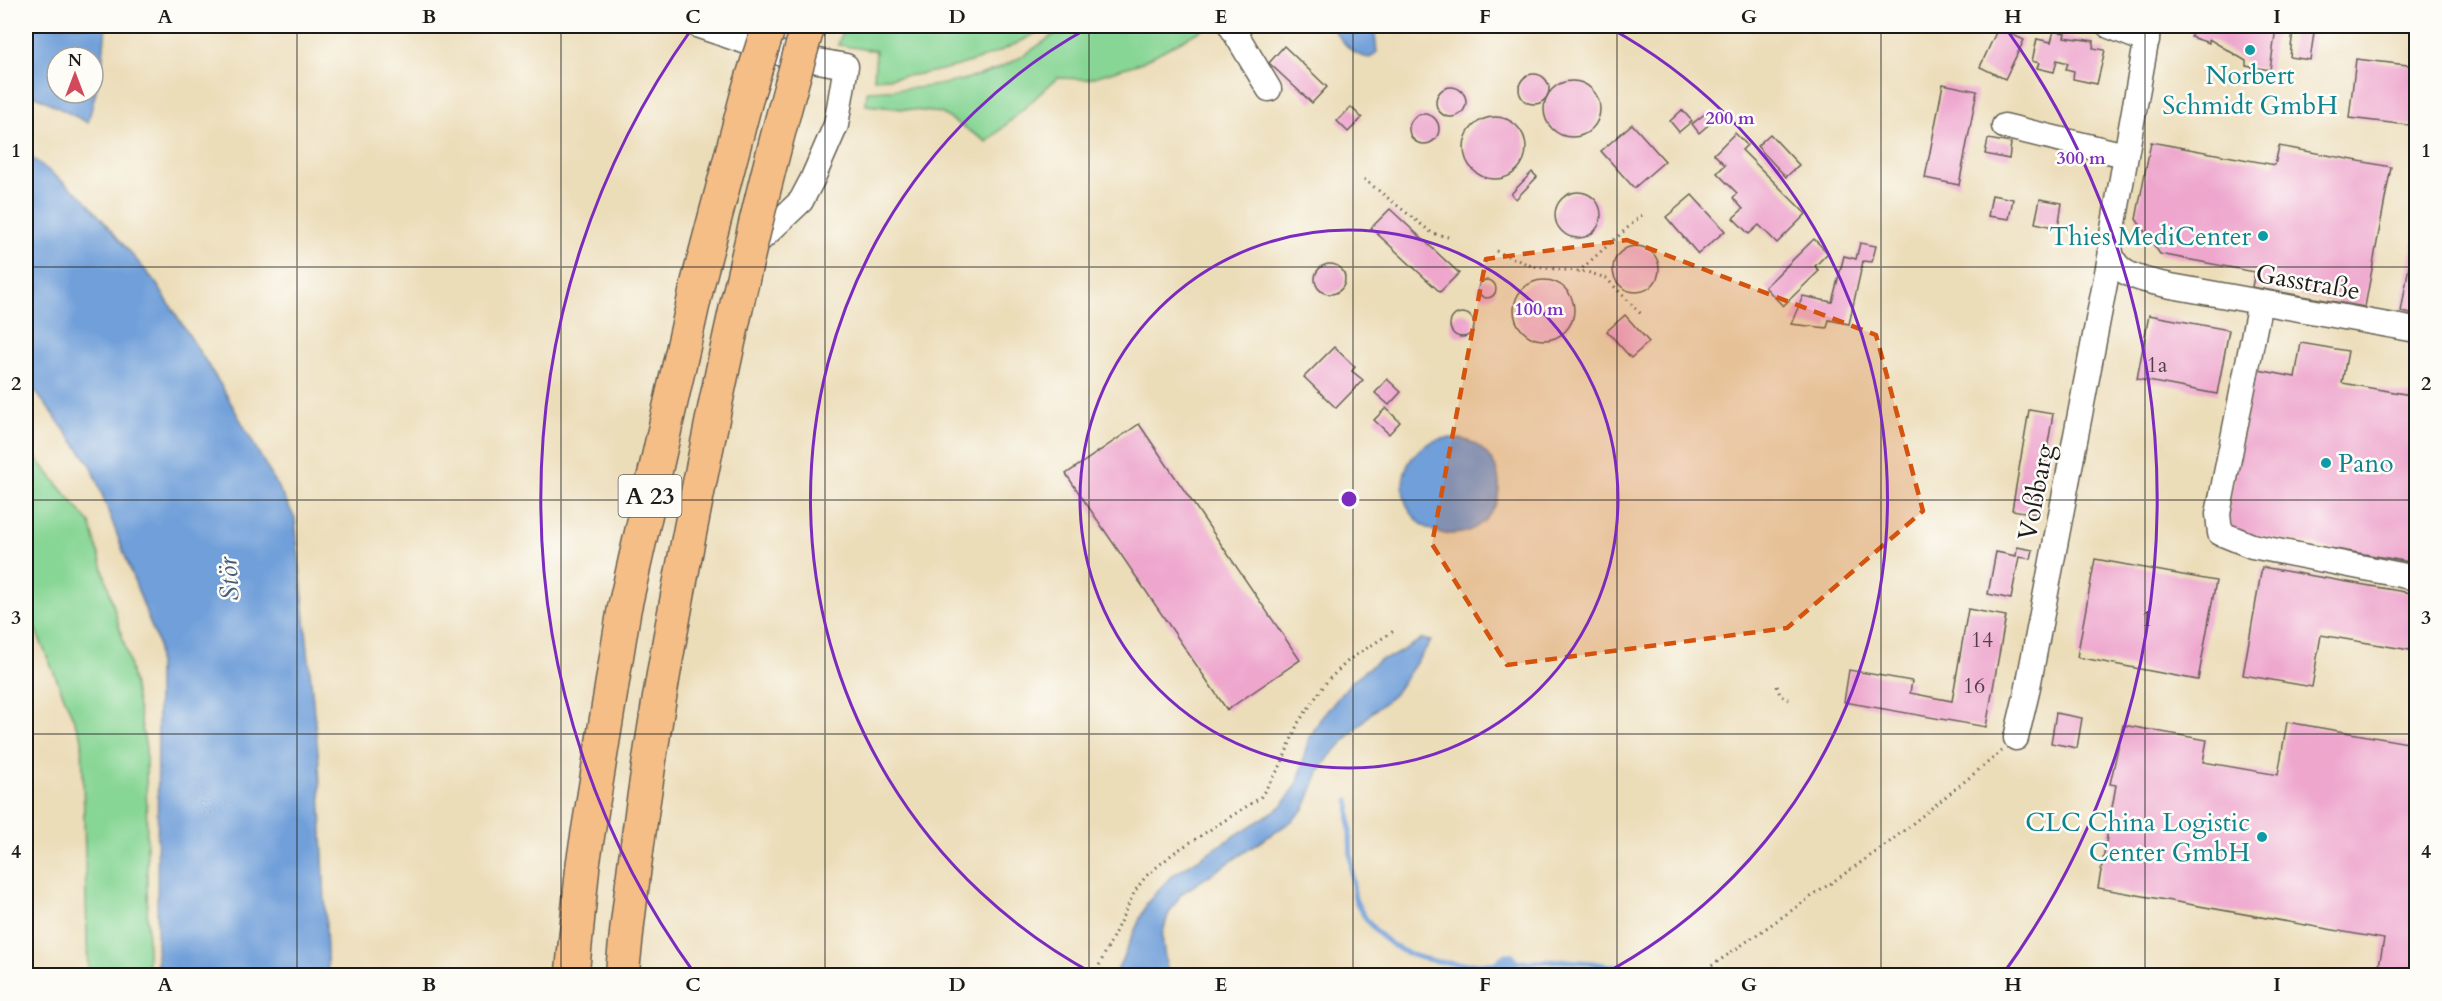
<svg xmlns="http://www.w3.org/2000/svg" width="2442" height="1001" font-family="Cardo,serif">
  <rect width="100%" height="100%" fill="#fdfcf7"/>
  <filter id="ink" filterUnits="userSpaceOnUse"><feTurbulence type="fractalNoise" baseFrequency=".0167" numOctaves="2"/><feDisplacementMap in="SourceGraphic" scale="12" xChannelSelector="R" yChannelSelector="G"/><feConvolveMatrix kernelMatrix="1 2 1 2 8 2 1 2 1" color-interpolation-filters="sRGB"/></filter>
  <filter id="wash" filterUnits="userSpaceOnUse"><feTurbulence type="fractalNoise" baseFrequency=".008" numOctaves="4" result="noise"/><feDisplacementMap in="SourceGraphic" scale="24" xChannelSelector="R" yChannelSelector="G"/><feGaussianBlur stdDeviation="1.35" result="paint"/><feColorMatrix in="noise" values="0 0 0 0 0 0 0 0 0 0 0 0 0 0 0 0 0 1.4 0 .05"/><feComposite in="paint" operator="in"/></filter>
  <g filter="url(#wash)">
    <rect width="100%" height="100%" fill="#ecddb9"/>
    <!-- green -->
    <g fill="#88d695" stroke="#527958" stroke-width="1.5">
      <path d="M844,26H1047C995,60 936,76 874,79L876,51L838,45Z"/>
      <path d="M1067,26H1209L1140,63L1088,79L1057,78L987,142L941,113L866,105L867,91C918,89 966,85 1012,62C1031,52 1049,37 1067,26Z"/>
      <path d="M26,446L90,523L128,657L146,748L148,975H88L82,739L26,607Z"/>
    </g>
    <!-- water -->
    <g fill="#709fd9" stroke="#465e7a" stroke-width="1.5" fill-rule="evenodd">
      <path d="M26,26H106L102,67L88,123L26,91ZM57,57H93V93H57Z"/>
      <path d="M1330,26H1374L1377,52L1370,58C1351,56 1341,39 1330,26Z"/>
      <path d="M26,153L84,198L156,283L222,387L295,518L319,762L328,975H157L158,644L91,465L26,379Z"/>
      <circle cx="1451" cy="486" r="48"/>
      <path d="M1422,639L1431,641L1394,695L1369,715L1330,756L1319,772L1305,808L1292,821L1181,894L1168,915L1162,936L1166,965L1172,975H1115L1147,903L1171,876L1282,806L1298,783L1308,740L1321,718L1353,680L1379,660L1393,656Z"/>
    </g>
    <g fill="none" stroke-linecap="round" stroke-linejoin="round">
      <!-- stream -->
      <g stroke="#709fd9" stroke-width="5">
        <path d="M1349,800C1350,820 1350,887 1356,901C1394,985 1485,961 1560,961C1593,961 1623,968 1655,976"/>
        <path d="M1865,976L1871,972"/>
      </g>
      <!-- canal -->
      <path stroke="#709fd9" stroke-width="20" d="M1493,976L1508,962"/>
    </g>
    <g id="blocks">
      <!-- building -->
      <g fill="#eea6cd">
        <path d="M2192,26H2315L2310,60L2290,57L2293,30L2276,28L2270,70L2246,66V61L2209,39V43L2191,37Z"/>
        <path d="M1998,28L2024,40L2005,79L1980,67Z"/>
        <path d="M2054,31L2065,33L2064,37L2094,41L2093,48L2105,50L2097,84L2073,79L2074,71L2066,69L2068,63L2057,60L2054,72L2037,68L2039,63L2032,61L2037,39L2051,42Z"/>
        <path d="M1284,46L1327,87L1312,103L1269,63Z"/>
        <path d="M2356,59L2416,66V126L2349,118Z"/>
        <circle cx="1534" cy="89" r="15"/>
        <circle cx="1572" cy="109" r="28"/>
        <path d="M1943,84L1977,91L1959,185L1925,178Z"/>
        <circle cx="1451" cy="102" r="15"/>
        <path d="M1351,107L1362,118L1348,132L1337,121Z"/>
        <path d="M1682,110L1692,121L1679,132L1670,121Z"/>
        <path d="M1706,113L1713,121L1699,133L1692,124Z"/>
        <circle cx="1424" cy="129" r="15"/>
        <circle cx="1495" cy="148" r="31"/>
        <path d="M1632,124L1665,161L1634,188L1601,151Z"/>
        <path d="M1735,133L1747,145L1742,150L1806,214L1777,243L1759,225L1749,234L1733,218L1743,209L1733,198L1737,193L1717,173L1725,165L1714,154Z"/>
        <path d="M1770,134L1799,165L1786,177L1757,146Z"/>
        <path d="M1988,139L2011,143L2009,159L1985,154Z"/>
        <path d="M2151,142L2275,165L2279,146L2391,167L2365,307L2252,287L2255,272L2160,254L2136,219Z"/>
        <path d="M1532,172L1537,177L1516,199L1511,194Z"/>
        <circle cx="1578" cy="215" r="23"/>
        <path d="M1692,195L1725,231L1698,254L1666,217Z"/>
        <path d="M1992,195L2013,199L2009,219L1988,216Z"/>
        <path d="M2040,199L2062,203L2058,228L2035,223Z"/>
        <path d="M1390,209L1459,273L1440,292L1371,228Z"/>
        <path d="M2415,232H2416V315L2401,312Z"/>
        <path d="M1814,239L1828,253L1815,266L1819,271L1783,306L1765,287Z"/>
        <path d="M1860,243L1876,246L1872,262L1863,261L1849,324L1829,320L1827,328L1791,324L1803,296L1832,302L1844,256L1856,259Z"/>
        <circle cx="1636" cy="269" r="23"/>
        <circle cx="1330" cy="279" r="15"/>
        <circle cx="1544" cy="310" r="30"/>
        <circle cx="1487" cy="289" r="9"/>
        <circle cx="1462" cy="325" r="12"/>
        <path d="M1625,315L1649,342L1631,358L1607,331Z"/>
        <path d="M2149,315L2229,330L2217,394L2137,379Z"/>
        <path d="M2301,343L2348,351L2342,383L2416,396V563L2225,530L2253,369L2295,377Z"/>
        <path d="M1334,347L1355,367L1352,371L1363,380L1336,408L1304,377Z"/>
        <path d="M1387,379L1401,392L1389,405L1375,393Z"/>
        <path d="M1386,408L1400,422L1389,434L1374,420Z"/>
        <path d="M2029,410L2053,414L2036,514L2012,510Z"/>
        <path d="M1139,424L1300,660L1227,710L1066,474Z"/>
        <path d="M2017,547L2033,550L2031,559L2019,557L2011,599L1988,594L1996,552L2016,556Z"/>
        <path d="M2095,559L2216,581L2198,680L2077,657Z"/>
        <path d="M2262,567L2416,594V651L2321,635L2312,687L2243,675Z"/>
        <path d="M1968,609L2006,616L1986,727L1844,702L1849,670L1912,681L1910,693L1952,701Z"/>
        <path d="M2056,713L2082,718L2077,748L2051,743Z"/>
        <path d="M2287,722L2408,743L2407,747L2416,749V976H2377L2384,939L2098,888L2116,785L2110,784L2123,725L2207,740L2203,762L2278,775Z"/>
      </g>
    </g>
  </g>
  <g filter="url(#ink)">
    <use href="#blocks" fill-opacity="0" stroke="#656053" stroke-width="1.5"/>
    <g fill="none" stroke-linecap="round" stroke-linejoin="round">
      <defs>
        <g id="minor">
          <path d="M699,26L785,55L846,66L836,125L812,180L801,201L748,251"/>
          <path d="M1231,26L1269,89"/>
          <path d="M2109,26L2147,41"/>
          <path d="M2149,26L2111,240C2105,275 2144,280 2171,286L2416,330"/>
          <path d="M2004,126L2125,155"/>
          <path d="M2260,302L2218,514L2220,533L2252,546L2416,578"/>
          <path d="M2016,738L2027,692L2110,257"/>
        </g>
      </defs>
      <!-- minor casing -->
      <use href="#minor" stroke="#656053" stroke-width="27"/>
      <!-- path -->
      <g stroke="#656053" stroke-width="3" stroke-dasharray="1.5 4.5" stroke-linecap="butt">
        <path d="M1364,179L1432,233L1448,237"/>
        <path d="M1496,251L1534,267L1587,272L1606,278L1641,314"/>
        <path d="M1578,272L1644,213"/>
        <path d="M1777,686L1780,695L1792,701"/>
        <path d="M1094,976L1135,891L1146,876L1175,852L1260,798L1281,765L1298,723L1328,680L1350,659L1395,630"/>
        <path d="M1697,976L1886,845L2002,751"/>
      </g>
      <!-- minor -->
      <use href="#minor" stroke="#fff" stroke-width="24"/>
      <defs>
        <g id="highway-bridge">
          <path d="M572,976L583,864L624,610L698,282L748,92L769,26"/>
          <path d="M622,976C639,802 669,632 704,461C733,314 766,169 808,26"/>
        </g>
      </defs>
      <!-- highway-bridge casing -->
      <use href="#highway-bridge" stroke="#656053" stroke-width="36" stroke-linecap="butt"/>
      <!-- highway-bridge -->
      <use href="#highway-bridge" stroke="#f6be87" stroke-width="33"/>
    </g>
  </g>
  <!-- marked area -->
  <path fill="#d4530e" fill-opacity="0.2" stroke="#d4530e" stroke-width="4.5" stroke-dasharray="12 8" stroke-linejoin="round" d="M1627,240L1876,335L1923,511L1787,628L1507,665L1432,544L1486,259Z"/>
  <!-- grid -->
  <path fill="none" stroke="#1c1c1c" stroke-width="1.5" stroke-opacity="0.55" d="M297,26V976M561,26V976M825,26V976M1089,26V976M1353,26V976M1617,26V976M1881,26V976M2145,26V976M26,267H2416M26,500H2416M26,734H2416"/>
  <!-- distance rings -->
  <g fill="none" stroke="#7b2cbf" stroke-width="3">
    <circle cx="1349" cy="499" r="269"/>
    <path d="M1096 975A539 539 0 0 1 1088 28M1610 28A539 539 0 0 1 1602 975"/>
    <path d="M695 974A808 808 0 0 1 691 30M2007 30A808 808 0 0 1 2003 974"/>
  </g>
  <!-- markers -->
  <g fill="#0f9aa8" stroke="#fdfcf7" stroke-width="2">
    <circle cx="2250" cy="50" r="6"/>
    <circle cx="2263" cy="236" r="6"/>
    <circle cx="2326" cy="463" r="6"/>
    <circle cx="2262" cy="837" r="6"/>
  </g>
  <g text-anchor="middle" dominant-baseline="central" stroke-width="5" stroke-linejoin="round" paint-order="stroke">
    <!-- number labels -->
    <g font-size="22" fill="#503e48">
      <text x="2157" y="365">1a</text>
      <text x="2147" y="619">1</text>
      <text x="1982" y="640">14</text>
      <text x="1974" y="686">16</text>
    </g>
    <!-- shield labels -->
    <rect fill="#fdfcf7" stroke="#605f5e" stroke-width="1.5" x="618.5" y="475" width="63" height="42" rx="4.5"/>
    <g font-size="24" font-weight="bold" fill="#1c1c1c">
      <text x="650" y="496">A 23</text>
    </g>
    <!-- culture labels -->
    <g font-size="26" fill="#0d838f" stroke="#fdfcf7" text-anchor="end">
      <text x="2250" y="75" text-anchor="middle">Norbert<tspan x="2250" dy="30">Schmidt GmbH</tspan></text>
      <text x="2251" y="236">Thies MediCenter</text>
      <text x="2338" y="463" text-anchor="start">Pano</text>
      <text x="2250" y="822">CLC China Logistic<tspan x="2250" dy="30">Center GmbH</tspan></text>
    </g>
    <!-- street labels -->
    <g font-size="26" fill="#1c1c1c" stroke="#fdfcf7">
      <text transform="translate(2308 282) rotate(10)">Gasstraße</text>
      <text transform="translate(2036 492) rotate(-79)">Voßbarg</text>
    </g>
    <!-- water labels -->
    <g font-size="27" font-style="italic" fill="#465e7a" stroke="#fdfcf7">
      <text transform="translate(229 579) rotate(-94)">Stör</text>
    </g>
  </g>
  <circle cx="1349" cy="499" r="9" fill="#7b2cbf" stroke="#fdfcf7" stroke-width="3"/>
  <g font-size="18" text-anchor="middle" font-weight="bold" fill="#7b2cbf" stroke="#fdfcf7" stroke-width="5" stroke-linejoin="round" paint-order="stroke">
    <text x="1730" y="124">200 m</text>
    <text x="2081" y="164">300 m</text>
    <text x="1539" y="315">100 m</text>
  </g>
  <!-- margin -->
  <rect width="2442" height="1001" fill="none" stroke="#fdfcf7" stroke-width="66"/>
  <!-- north arrow -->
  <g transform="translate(75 75)"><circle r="28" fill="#fdfcf7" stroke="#a3a29f" stroke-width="1.5"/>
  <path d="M0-4.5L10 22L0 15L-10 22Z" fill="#d1495b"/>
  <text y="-9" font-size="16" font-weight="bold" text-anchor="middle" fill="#1c1c1c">N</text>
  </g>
  <rect x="33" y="33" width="2376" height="935" fill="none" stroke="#1c1c1c" stroke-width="2"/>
  <g font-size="20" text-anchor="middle" font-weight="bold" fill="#1c1c1c">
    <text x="165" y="23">A</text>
    <text x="429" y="23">B</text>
    <text x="693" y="23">C</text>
    <text x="957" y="23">D</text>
    <text x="1221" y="23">E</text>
    <text x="1485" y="23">F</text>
    <text x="1749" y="23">G</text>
    <text x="2013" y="23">H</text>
    <text x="2277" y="23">I</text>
    <text x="16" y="157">1</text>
    <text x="2426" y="157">1</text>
    <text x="16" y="390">2</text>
    <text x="2426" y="390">2</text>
    <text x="16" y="624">3</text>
    <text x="2426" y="624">3</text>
    <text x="16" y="858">4</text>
    <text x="2426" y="858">4</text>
    <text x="165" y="991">A</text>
    <text x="429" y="991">B</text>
    <text x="693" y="991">C</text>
    <text x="957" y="991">D</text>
    <text x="1221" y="991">E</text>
    <text x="1485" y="991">F</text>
    <text x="1749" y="991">G</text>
    <text x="2013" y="991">H</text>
    <text x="2277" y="991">I</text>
  </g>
</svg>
